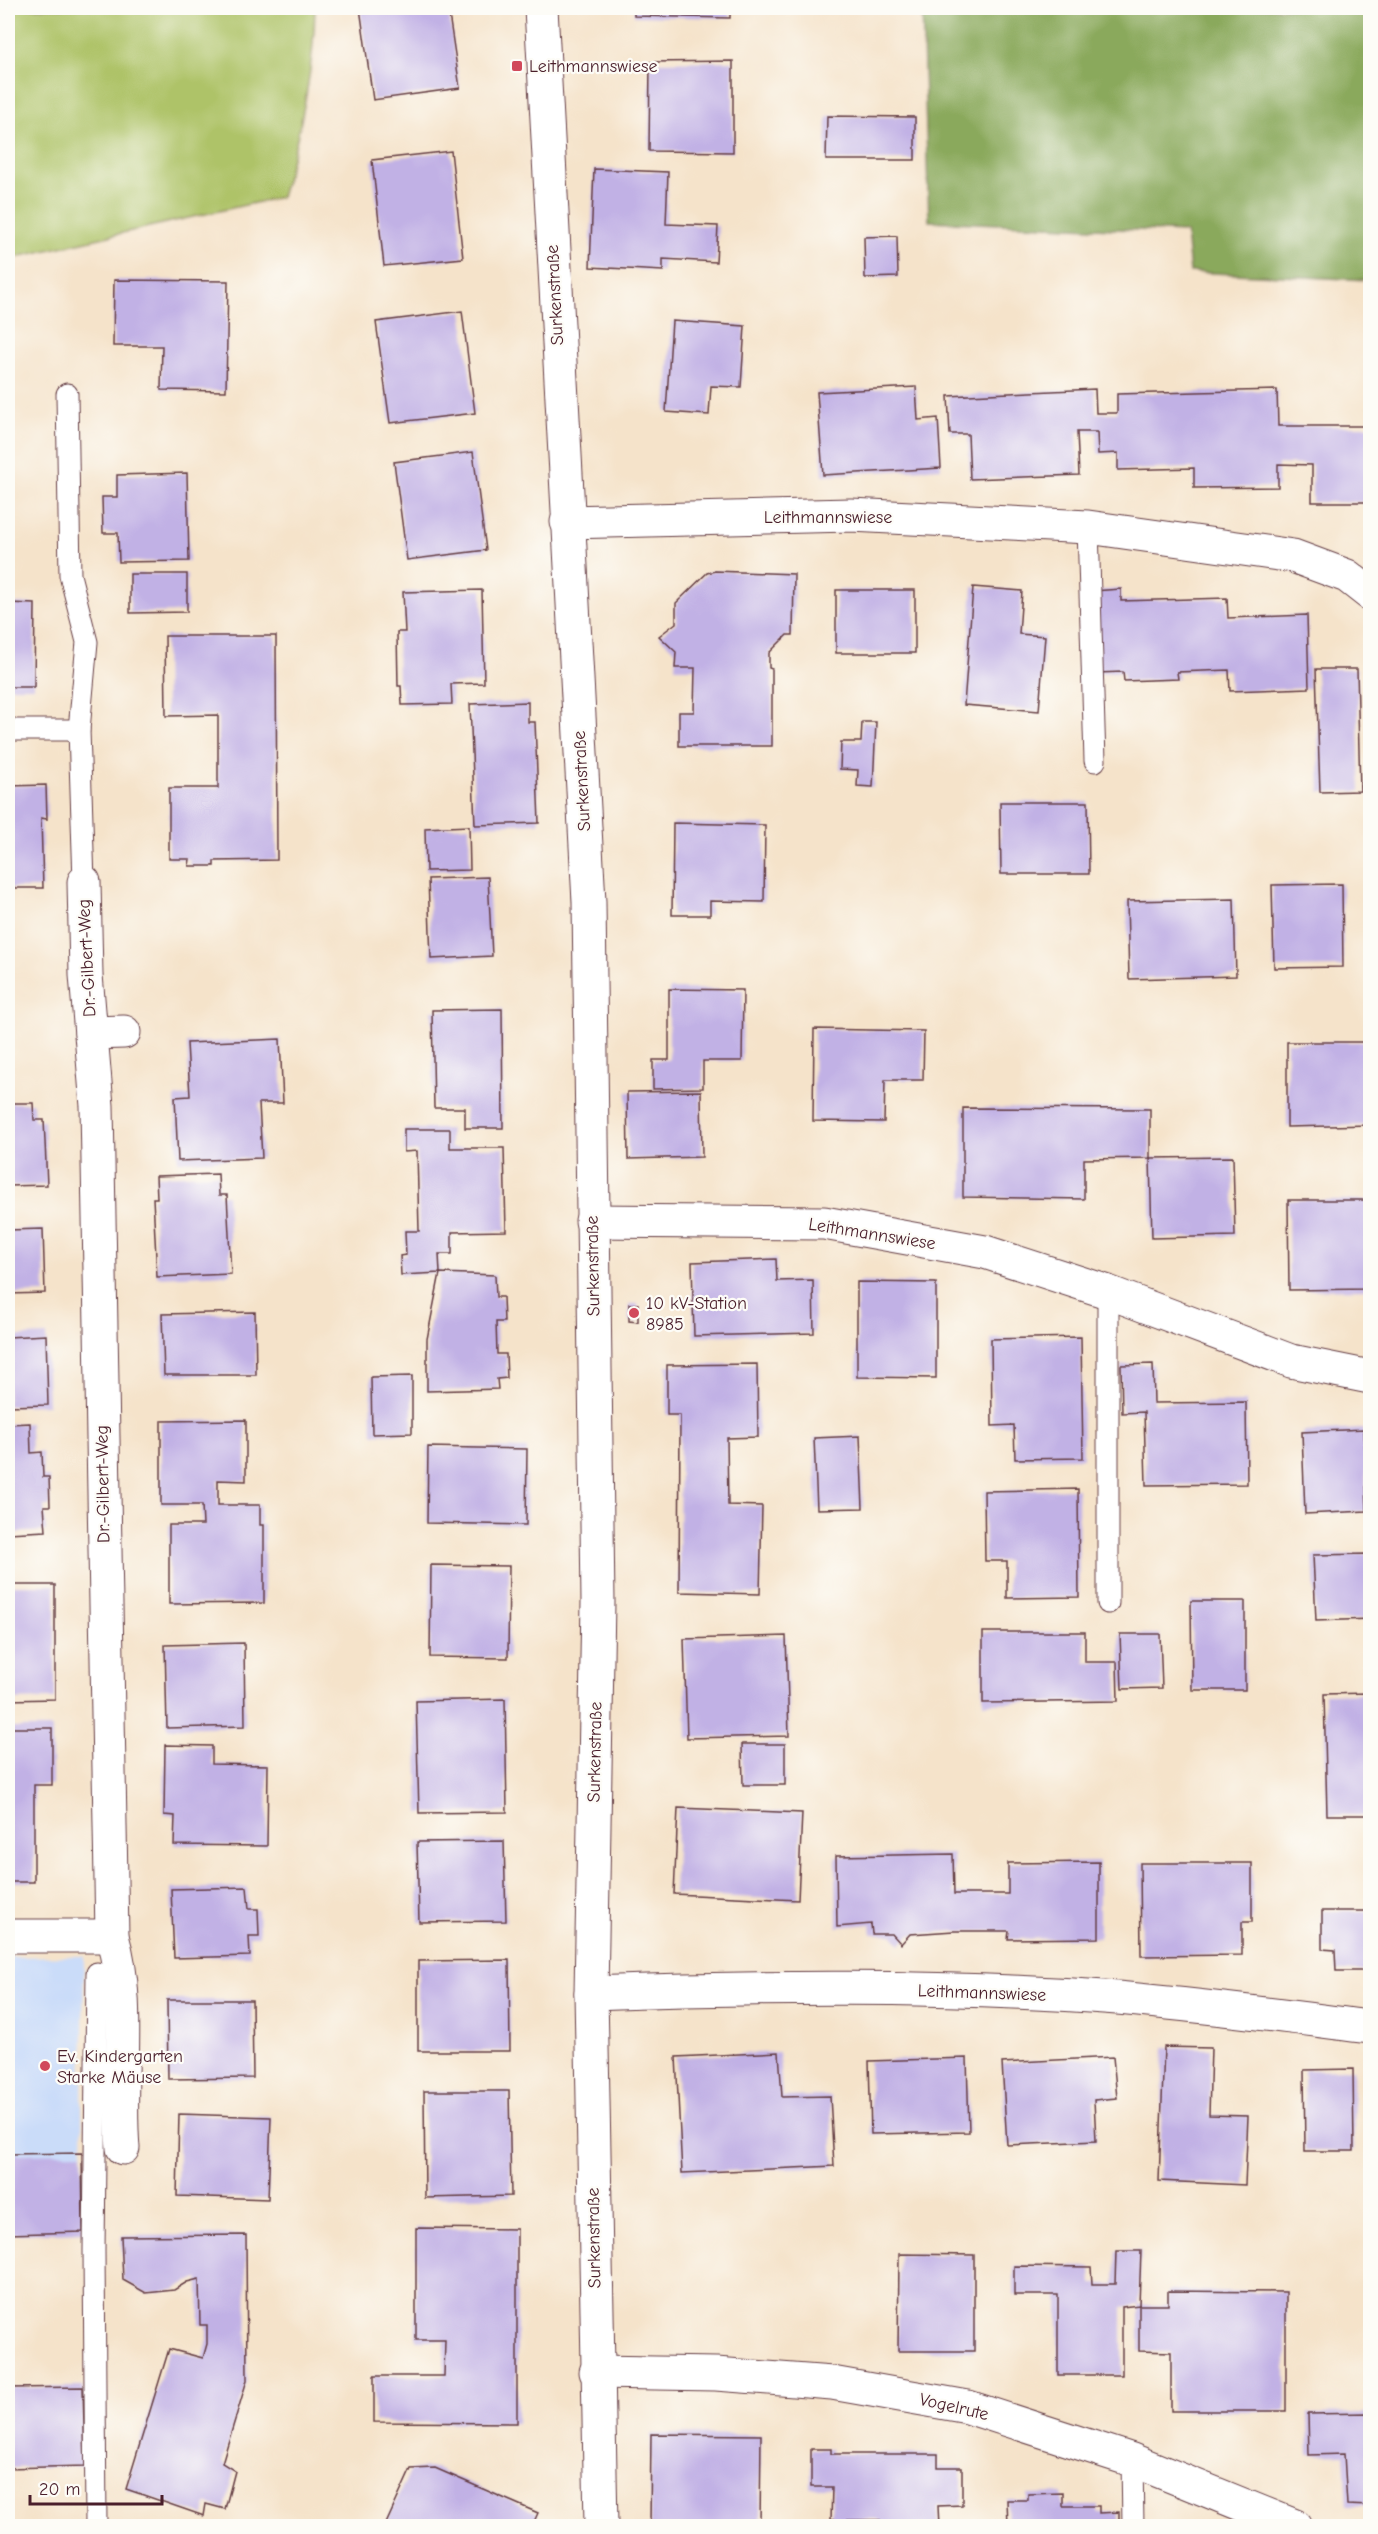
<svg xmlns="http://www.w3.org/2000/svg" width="1378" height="2534" font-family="'Comic Neue',sans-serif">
  <rect width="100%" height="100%" fill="#fdfcf7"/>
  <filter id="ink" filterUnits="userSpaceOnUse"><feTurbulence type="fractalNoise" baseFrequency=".0167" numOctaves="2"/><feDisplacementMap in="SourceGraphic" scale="12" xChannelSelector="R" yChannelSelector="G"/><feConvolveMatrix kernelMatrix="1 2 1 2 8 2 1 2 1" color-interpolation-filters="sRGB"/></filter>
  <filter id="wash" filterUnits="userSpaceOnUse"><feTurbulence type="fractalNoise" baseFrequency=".008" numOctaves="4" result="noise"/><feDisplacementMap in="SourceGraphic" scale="24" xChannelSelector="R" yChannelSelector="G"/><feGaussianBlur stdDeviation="1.35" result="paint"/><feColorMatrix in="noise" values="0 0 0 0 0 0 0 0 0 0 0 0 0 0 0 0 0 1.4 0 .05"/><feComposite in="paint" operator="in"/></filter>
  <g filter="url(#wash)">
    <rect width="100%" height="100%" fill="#f5e3ca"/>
    <!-- built -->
    <path fill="#cadcf9" d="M84,1956L82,2109L83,2232L8,2234V1957Z"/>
    <!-- green -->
    <path fill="#aec367" stroke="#7c7149" stroke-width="1.5" d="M8,8H315C314,72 300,135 281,197L8,259Z"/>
    <!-- forest -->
    <path fill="#8aa95c" stroke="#6a6444" stroke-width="1.5" d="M922,8H1370V280L1190,272L1186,232L929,221Z"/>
    <g id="blocks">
      <!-- building -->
      <g fill="#c1b1e5">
        <path d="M360,8H448L460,88L373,100Z"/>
        <path d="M634,8H730V18L634,16Z"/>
        <path d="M733,61V152L649,151L650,62Z"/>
        <path d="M827,116L915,117V160H826Z"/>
        <path d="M451,151L463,258L384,266L372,160Z"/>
        <path d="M594,169L668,172L666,224L718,226L716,262L663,259V271L590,267Z"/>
        <path d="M897,236L898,277L865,278L864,237Z"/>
        <path d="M114,280L228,281L226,391L161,390L162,346H113Z"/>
        <path d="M462,311L475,413L390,423L376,322Z"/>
        <path d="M672,321L745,326L741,387L711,386L709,415L666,412Z"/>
        <path d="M916,387L918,420L938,418L941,468L823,475L817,392Z"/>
        <path d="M1095,389L1096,413H1117V394L1277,390L1278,426H1370V502H1312V465L1278,464V487L1194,488V468L1118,470V453L1098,454L1097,432H1077L1079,475L970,479L968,434H950L948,396Z"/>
        <path d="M473,452L486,550L407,560L394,462Z"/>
        <path d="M187,473L189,561L119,562L118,533H103L102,497H117V475Z"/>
        <path d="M715,571L794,574L793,635H787L769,653V668L772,669V746H679V712H694L695,668H675L676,652L659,636L676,623V603L707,573Z"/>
        <path d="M130,574H187V612L130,613Z"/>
        <path d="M973,587L1022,591L1019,634L1045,636L1039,711L964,705Z"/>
        <path d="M1121,589V601L1227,598L1228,618L1307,615L1309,688L1230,691L1229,670L1177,672L1178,679L1124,681L1123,672L1096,673L1093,591Z"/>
        <path d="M482,590L484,683L451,684L452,704L402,705L401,686H398L397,632H405L403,592Z"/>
        <rect x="836" y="590" width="79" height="63"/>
        <path d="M8,603L35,604L34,687H8Z"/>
        <path d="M165,636H276L277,860L214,861V866H189L190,859H169V788H218V715L166,716Z"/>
        <path d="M1316,669H1357L1360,791L1320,792Z"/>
        <path d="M528,702V722H535L539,823L475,825L470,704Z"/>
        <path d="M862,722H876L873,787L857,786L858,770L840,769L841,742H861Z"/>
        <path d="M46,785L47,819L41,818L43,888H8V786Z"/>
        <path d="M1000,802H1088L1089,874H1001Z"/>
        <path d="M673,823L765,825L764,902L710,901V915H672Z"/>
        <path d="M469,826L470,870L426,871L425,828Z"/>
        <path d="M488,877L492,956L431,959L428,879Z"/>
        <path d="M1342,884L1343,967L1274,968L1272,885Z"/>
        <path d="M1234,899L1236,976L1129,979L1127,901Z"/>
        <path d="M669,989L743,990L742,1061H703V1088L653,1089V1060H669Z"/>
        <path d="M502,1009L503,1128H465V1108H434L432,1010Z"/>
        <path d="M814,1029L924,1031L923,1080H885L884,1122L813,1121Z"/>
        <path d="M280,1039L283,1103H259L262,1158L178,1161L175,1097L190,1096L187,1043Z"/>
        <path d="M1287,1042H1370V1125L1287,1127Z"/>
        <path d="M701,1091L702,1157L628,1159L627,1092Z"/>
        <path d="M8,1103H33L34,1120H44L47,1185L8,1186Z"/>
        <path d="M963,1108L1150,1109V1158L1084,1159V1199L963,1197Z"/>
        <path d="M404,1129H450V1148H504L506,1231L452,1232V1254H439L440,1273L401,1275L400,1256L406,1255L405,1231H419L417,1151L404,1152Z"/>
        <path d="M1233,1157L1235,1236L1152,1238L1150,1158Z"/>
        <path d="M218,1174L219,1195H227L231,1274L157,1277L153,1198H157L156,1176Z"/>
        <path d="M1288,1200H1370V1289L1289,1290Z"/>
        <path d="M43,1229L45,1293L8,1294V1230Z"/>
        <path d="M776,1259L777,1281L813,1280L814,1333L694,1336L692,1262Z"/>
        <path d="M440,1273L495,1275L496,1297H503L504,1322H496L497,1354H506L507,1378L497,1379L498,1389L427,1391V1339Z"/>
        <path d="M857,1282L936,1283V1378L857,1377Z"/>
        <path d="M629,1304H638V1322L629,1321Z"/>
        <path d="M255,1312L256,1375H164L162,1314Z"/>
        <path d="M46,1335L48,1405L8,1406V1337Z"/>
        <path d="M1081,1337L1083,1458L1015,1459L1014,1425L992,1426L991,1339Z"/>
        <path d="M757,1364L758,1437L727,1438L728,1505L762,1506L760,1594L679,1592L680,1415H667V1365Z"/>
        <path d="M1153,1364L1154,1403L1246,1402L1247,1484L1146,1485L1144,1412L1122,1413L1121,1365Z"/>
        <path d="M412,1376V1433L372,1434L371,1377Z"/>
        <path d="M246,1420V1481L218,1480V1505H260V1525H264V1603L169,1604V1525H203L202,1505H161V1421Z"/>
        <path d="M30,1423L31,1453L42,1452L43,1477H49L50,1506H44L46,1531L8,1533V1424Z"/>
        <path d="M1364,1429L1367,1511L1305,1514L1302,1432Z"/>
        <path d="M860,1436L863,1508L817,1509L814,1438Z"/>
        <path d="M428,1447L527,1449L526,1525L427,1523Z"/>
        <path d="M1078,1489L1079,1597L1007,1598V1561H985L984,1491Z"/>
        <path d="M1370,1554V1619L1316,1621L1313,1555Z"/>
        <path d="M431,1565L509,1566L508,1658L430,1657Z"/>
        <path d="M8,1585H55V1699L8,1700Z"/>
        <path d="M1191,1601H1245V1690H1192Z"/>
        <path d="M983,1632H1085V1662H1117L1118,1701L983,1703Z"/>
        <path d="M1120,1634H1160L1162,1688L1122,1689Z"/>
        <path d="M786,1636L789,1736L687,1738L684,1639Z"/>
        <path d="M244,1643L245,1726L167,1728L165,1645Z"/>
        <path d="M1370,1693V1815H1327L1324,1694Z"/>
        <path d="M505,1699L507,1812L419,1813L416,1701Z"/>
        <path d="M8,1728H52V1785H34V1882H8Z"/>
        <path d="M742,1744H785V1785H743Z"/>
        <path d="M165,1745L212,1746V1764L268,1765L267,1846L174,1845L175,1816L164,1815Z"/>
        <path d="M678,1808L802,1813L798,1900L674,1894Z"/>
        <path d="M504,1841L506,1921L419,1922L417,1842Z"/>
        <path d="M953,1854L954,1894H1008V1863L1099,1862V1938L1008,1939L1009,1931H954L910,1934L901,1944L892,1934H872L871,1924L837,1927L836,1856Z"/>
        <path d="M1140,1863H1252V1922H1242V1955L1141,1956Z"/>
        <path d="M247,1887L249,1909H258L259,1936H249L250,1956L174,1958L171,1889Z"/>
        <path d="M1322,1911H1370V1971H1336L1335,1950L1322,1949Z"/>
        <path d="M509,1960L510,2051H418V1961Z"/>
        <path d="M167,2000H252L253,2078L168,2079Z"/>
        <path d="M1164,2047L1211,2048L1209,2115L1248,2116L1245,2185L1159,2181Z"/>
        <path d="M779,2052L782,2097L830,2096L834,2166L682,2173L676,2057Z"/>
        <path d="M1113,2057L1117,2098L1094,2100L1096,2141L1007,2145L1002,2063Z"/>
        <path d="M967,2058L969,2132L871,2134L869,2061Z"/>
        <path d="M1353,2069L1354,2151H1305L1304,2070Z"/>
        <path d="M424,2091H509L511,2196L425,2198Z"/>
        <path d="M179,2114L271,2117L268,2199L177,2196Z"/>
        <path d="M82,2153L83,2232L8,2234V2154Z"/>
        <path d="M416,2228L517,2229V2423L374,2422V2376H444L445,2340H416Z"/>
        <path d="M246,2235L247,2380L222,2463L235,2471L225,2509L206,2504L204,2516L126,2489L169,2349L203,2358L207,2344V2325H200L199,2279L187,2282L174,2290L146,2293L123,2280L121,2236Z"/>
        <path d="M1116,2251H1141L1139,2305H1168V2291L1286,2292V2411H1171V2352L1139,2351V2305L1122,2307V2375H1058V2295H1014V2266L1091,2267L1092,2284H1115Z"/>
        <path d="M899,2254L974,2255V2351H898Z"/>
        <path d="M83,2387L85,2466L8,2468V2388Z"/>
        <path d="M1370,2413V2506L1347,2505L1344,2454L1309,2455L1308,2414Z"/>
        <path d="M651,2434L761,2435L760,2526H650Z"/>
        <path d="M811,2449H831V2454H938V2467H962V2505L938,2506L939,2526H880V2520H831L832,2487H811Z"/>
        <path d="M435,2468L538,2513L532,2526H385L411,2469Z"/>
        <path d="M1063,2493V2506H1099V2513L1119,2512V2526H1008L1007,2500H1028V2494Z"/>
      </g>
    </g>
  </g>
  <g filter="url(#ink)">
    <use href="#blocks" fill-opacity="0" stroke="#643c43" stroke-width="1.5"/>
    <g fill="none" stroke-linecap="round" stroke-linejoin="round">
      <defs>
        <g id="lane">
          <path d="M67,394L70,575L87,642L79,730L84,882"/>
          <path d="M1088,527L1095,761"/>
          <path d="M8,730H79"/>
          <path d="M1108,1603V1292"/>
          <path d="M1132,2460L1133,2526"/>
          <path d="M96,2526L94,2250L97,1973"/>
        </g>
        <g id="street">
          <path d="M567,522L851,515L1088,527L1293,556L1347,576L1370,594"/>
          <path d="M84,882L86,975L97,1106L112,1936C132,2003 117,2078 123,2148"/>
          <path d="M91,1033L124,1032"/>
          <path d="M592,1221L824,1223L985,1252L1108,1292L1291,1361L1370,1377"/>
          <path d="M8,1936H112"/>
          <path d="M591,1993C761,1987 934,1985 1104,1997C1193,2004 1282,2016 1370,2027"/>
          <path d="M596,2372L716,2374L832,2383L968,2407L1132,2460L1295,2526"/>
        </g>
        <path id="secondary" d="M541,8L589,902L598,1602L591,1993L601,2526"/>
      </defs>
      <!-- lane casing -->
      <use href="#lane" stroke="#643c43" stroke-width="23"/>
      <!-- street casing -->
      <use href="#street" stroke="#643c43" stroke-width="35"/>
      <!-- secondary casing -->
      <use href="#secondary" stroke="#643c43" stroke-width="35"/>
      <!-- lane -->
      <use href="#lane" stroke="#fff" stroke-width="21"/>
      <!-- street -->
      <use href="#street" stroke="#fff" stroke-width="33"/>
      <!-- secondary -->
      <use href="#secondary" stroke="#fff" stroke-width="33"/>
    </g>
  </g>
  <!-- markers -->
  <g fill="#d1495b" stroke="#fdfcf7" stroke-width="2">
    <rect x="511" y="60" width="12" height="12" rx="3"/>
    <circle cx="634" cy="1313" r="6"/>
    <circle cx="45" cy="2066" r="6"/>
  </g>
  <g text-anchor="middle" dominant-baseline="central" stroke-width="4.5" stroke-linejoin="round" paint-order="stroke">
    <!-- poi labels -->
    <g font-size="18" fill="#4a1f2b" stroke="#fdfcf7" text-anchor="start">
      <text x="529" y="66">Leithmannswiese</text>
      <text x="646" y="1303">10 kV-Station<tspan x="646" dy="21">8985</tspan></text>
      <text x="57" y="2056">Ev. Kindergarten<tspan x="57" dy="21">Starke Mäuse</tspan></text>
    </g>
    <!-- street labels -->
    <g font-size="18" fill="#4a1f2b" stroke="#fdfcf7">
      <text transform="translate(555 295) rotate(-93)">Surkenstraße</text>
      <text x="828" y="517">Leithmannswiese</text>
      <text transform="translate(582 781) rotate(-93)">Surkenstraße</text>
      <text transform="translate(87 958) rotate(-93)">Dr.-Gilbert-Weg</text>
      <text transform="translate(872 1234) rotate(9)">Leithmannswiese</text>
      <text transform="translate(593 1266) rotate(-91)">Surkenstraße</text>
      <text transform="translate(103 1484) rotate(-91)">Dr.-Gilbert-Weg</text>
      <text transform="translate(595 1752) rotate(-89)">Surkenstraße</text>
      <text transform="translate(982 1993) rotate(2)">Leithmannswiese</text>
      <text transform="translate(594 2238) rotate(-91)">Surkenstraße</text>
      <text transform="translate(954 2407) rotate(13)">Vogelrute</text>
    </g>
  </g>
  <!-- margin -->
  <rect width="1378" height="2534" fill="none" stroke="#fdfcf7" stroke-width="30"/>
  <!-- scale -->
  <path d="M30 2495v9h132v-9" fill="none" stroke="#4a1f2b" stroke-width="3"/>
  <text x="39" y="2495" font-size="18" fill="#4a1f2b" stroke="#fdfcf7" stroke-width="4.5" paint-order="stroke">20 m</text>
</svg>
